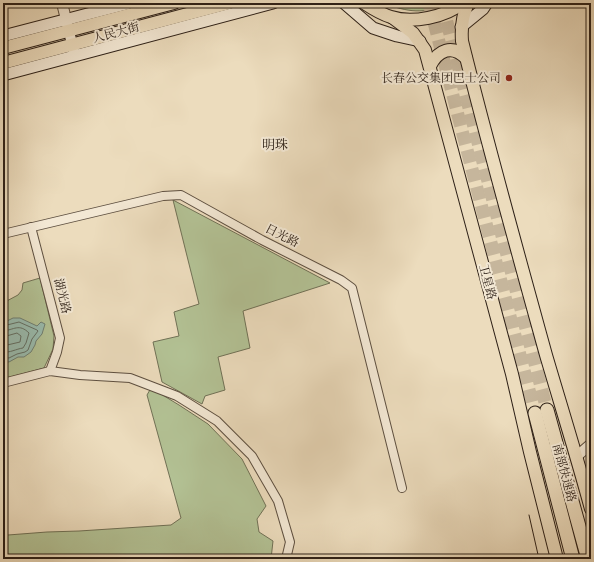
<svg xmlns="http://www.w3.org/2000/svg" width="594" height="562" font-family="'IM FELL English','Noto Serif SC',serif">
  <rect width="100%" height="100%" fill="#ecdcbd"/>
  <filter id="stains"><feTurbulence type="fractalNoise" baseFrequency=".005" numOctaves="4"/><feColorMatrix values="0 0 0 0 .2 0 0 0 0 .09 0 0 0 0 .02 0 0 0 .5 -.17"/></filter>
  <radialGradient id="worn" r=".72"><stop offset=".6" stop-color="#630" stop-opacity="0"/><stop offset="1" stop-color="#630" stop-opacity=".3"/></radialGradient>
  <!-- green -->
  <g fill="#b3c295" stroke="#707156">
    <path d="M384,3H448C426,15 406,12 384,3Z"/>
    <path d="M173,200L330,283L243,311L250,348L218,357L225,390L205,396L202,404L162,382L153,342L179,336L174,312L199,304Z"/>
    <path d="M40,278L54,336L53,349L44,368L3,379V303L18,295L22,290L23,283Z"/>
    <path d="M151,388L179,405L208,424L242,459L266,506L257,519L259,532L273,541L271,559H3V534L8,535L47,532L79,531L171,525L181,518L147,395Z"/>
  </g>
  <!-- water -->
  <path fill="#99bcaf" stroke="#6e7e72" d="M13,318H20L37,326L41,322L45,324L42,334L36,341L35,345L31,352L24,357H18L9,362L3,361V323Z"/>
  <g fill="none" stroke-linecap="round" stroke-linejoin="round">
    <!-- shore -->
    <g stroke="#636e63" stroke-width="1">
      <path d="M3,326L19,322L37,330L38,331L32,339L28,350L25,352L17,354L9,358L3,357"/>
      <path d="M3,331C14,330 19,323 29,333L26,343L23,348C16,349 10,353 3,352"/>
      <path d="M3,337L17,333L21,336L20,342L3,346"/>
    </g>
    <!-- trunk-tunnel -->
    <g stroke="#c6b69c" stroke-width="13" stroke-dasharray="13 6" stroke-linecap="butt">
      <path d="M429,3L535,413"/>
      <path d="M442,3L547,410"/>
    </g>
    <defs>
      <g id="minor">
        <path d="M31,227L60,338L57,352L50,371"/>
        <path d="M3,234L163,196L181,195L262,240L341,280L352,288L402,488"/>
        <path d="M3,383L50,371L80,375L130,378L177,396L217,421L252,456L278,501L290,542L286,559"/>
      </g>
      <g id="tertiary">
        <path d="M62,3L74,52"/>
        <path d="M577,456L591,444"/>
      </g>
      <g id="secondary">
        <path d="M344,3L373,28L397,36L420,41"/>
        <path d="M461,27L483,9L487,3"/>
        <path d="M3,36L130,3"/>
        <path d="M3,75L273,3"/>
      </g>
      <g id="primary">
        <path d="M364,3C373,9 381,14 391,17C412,24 446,17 462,3"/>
        <path d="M468,3C462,16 461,27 462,41C488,146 517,250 546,355C561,406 577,457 591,509"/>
        <path d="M393,18L413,33L425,50L512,374L530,452L557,559"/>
        <path d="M3,48L174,3"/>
        <path d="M3,63L229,3"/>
        <path d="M430,66C438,50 452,44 466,58"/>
      </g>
      <g id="trunk">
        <path d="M547,410L588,559"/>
        <path d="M535,413L573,559"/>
      </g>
    </defs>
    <!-- minor casing -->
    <use href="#minor" stroke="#5d4f40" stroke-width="10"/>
    <!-- tertiary casing -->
    <use href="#tertiary" stroke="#5d4f40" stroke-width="12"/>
    <!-- secondary casing -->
    <use href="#secondary" stroke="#2d2017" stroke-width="13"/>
    <!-- primary casing -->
    <use href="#primary" stroke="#2d2017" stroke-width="14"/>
    <!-- trunk casing -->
    <use href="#trunk" stroke="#2d2017" stroke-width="15"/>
    <!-- minor -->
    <use href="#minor" stroke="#f3e8d4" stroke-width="8"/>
    <!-- tertiary -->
    <use href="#tertiary" stroke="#f3e8d4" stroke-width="10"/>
    <!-- secondary -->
    <use href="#secondary" stroke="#f3e8d4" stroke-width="11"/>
    <!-- primary -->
    <use href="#primary" stroke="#ecdcbd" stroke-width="12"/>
    <!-- trunk -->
    <use href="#trunk" stroke="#ecdcbd" stroke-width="13"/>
    <!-- tram -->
    <path stroke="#2d2017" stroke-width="1" d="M529,515L539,559"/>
  </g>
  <!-- markers -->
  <circle fill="#8f2418" stroke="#f3e8d4" stroke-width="1.5" cx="509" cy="78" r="4"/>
  <g text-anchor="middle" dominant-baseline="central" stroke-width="4" stroke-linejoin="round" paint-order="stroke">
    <!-- street labels -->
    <g font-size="12" fill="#2d2017" stroke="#f3e8d4">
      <text transform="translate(116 33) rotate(-15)">人民大街</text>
      <text transform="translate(282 236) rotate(27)">日光路</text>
      <text transform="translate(487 282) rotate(75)">卫星路</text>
      <text transform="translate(62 296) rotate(76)">湖光路</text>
      <text transform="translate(564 473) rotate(75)">南部快速路</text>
    </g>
    <!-- poi labels -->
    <g font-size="12" fill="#2d2017" stroke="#f3e8d4" text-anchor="end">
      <text x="501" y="78">长春公交集团巴士公司</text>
    </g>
    <!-- neighbourhood labels -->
    <g font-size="13" fill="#2d2017" stroke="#f3e8d4">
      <text x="275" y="145">明珠</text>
    </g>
  </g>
  <!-- margin -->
  <rect width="594" height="562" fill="none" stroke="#ecdcbd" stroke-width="16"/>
  <rect x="4" y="4" width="586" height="554" fill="none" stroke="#2d2017" stroke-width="2"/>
  <rect x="8" y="8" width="578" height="546" fill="none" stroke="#2d2017"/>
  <rect width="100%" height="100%" filter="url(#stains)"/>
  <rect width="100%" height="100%" fill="url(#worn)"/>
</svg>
